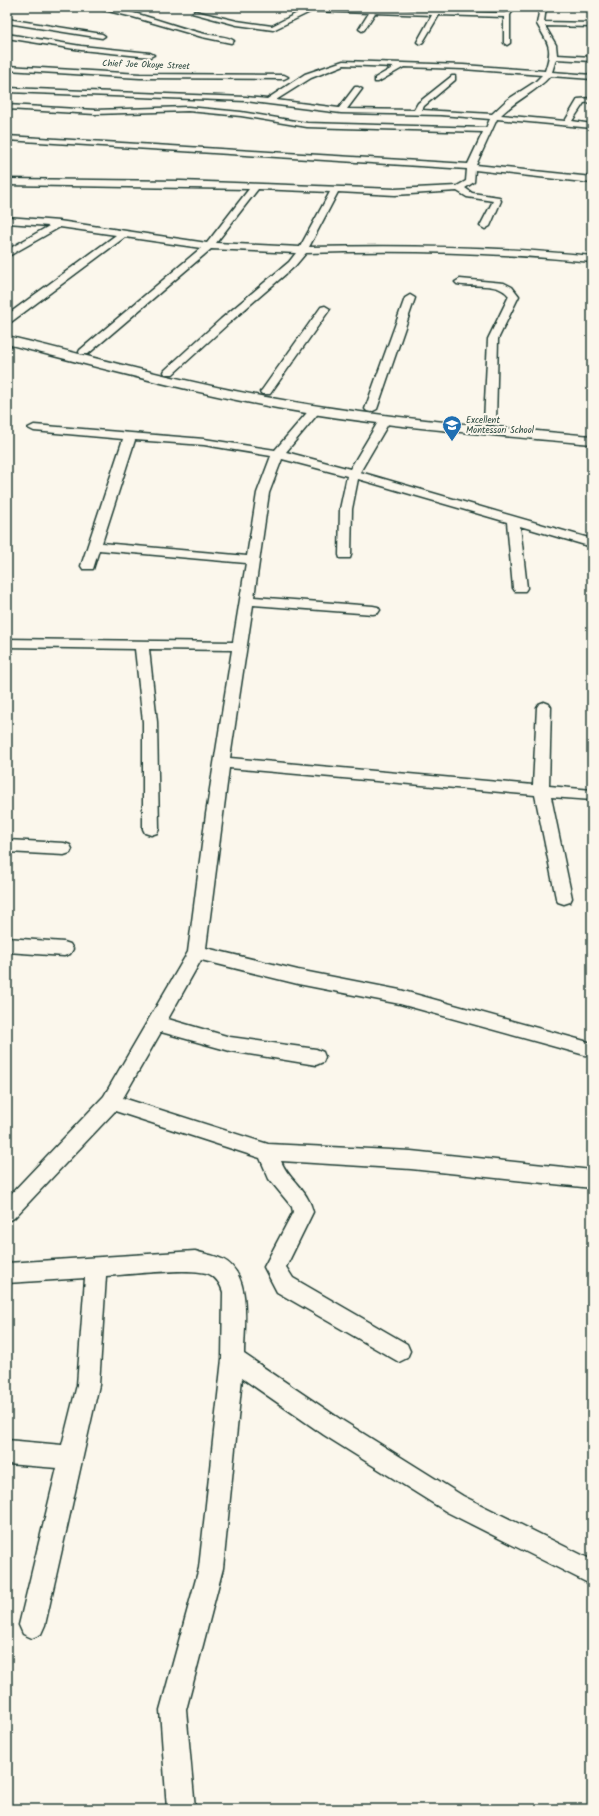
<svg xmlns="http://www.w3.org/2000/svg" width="599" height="1816" font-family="Kalam,sans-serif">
  <rect width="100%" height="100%" fill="#fbf7ec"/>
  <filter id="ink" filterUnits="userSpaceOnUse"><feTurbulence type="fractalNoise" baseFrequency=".025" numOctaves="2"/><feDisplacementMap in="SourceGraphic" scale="8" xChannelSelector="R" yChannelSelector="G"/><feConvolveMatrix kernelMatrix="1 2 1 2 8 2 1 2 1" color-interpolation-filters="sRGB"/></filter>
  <g filter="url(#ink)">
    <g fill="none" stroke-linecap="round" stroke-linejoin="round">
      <defs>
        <g id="minor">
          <path d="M91,7C130,7 167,25 205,34C214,36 228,36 234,41L231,43L202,37L133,17Z"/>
          <path d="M309,7L505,13L509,7H515L510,15V43L507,45L504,43V17L439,15L423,42L420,44L417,42L432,15L375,13L364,30L362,31L359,29L369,13L312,11L273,30L237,25L192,13L195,11L237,21L272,26Z"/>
          <path d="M540,7H546L544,22L592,23V27L545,26L556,45L557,55L592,57V61L556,59L552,72L592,75V79L550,76C536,92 516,100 501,115L565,121L578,99L592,98V102L584,103L572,121L592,124V128L497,119L476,165L592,177V183L475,170L474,182L465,188L472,193L499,197L501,201L490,226L485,229L480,226L493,201L467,197L457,191L395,195L338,192L309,247C404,245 498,246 592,256V262C497,252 401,250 306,253L295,266L229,323L173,374H165L164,372L165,370L221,319L289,262L296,253L211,249L88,354H80L79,352L80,350L201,248L125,237L11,322L7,323V315L116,235L60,227L7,257V250L49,226L7,223V217L59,221L207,243L249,189L7,185V179L181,181L395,189L457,186L466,181L467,169L7,140V136L468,164L483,132L307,127L241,116L188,111L95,114L7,109V105L95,110L188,107L241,112L307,123L486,128L490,119L441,115L341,113L246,101L7,92V88L246,97L267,99L305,74L343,61L463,65L545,71C553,47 549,45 537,24ZM344,65L394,67L375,78V82H378L404,67L463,69L542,75L535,82L507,100L492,114L422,110L424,106L455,80V76H452L418,103L414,110L347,109L362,89L358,87H355L339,108L276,100L311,78ZM258,189L330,192L300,247L216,243Z"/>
          <path d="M7,19L102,34L105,36L102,38L7,23Z"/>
          <path d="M7,34L81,46L150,53L154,55L150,57L81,50L7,38Z"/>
          <path d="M7,66L140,74L284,75L288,77L284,79L140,78L7,70Z"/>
          <path d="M460,279L504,283L512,287L519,296L498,339L496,422L490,425L484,422L488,339L509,296C498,281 473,288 457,284L455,282Z"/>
          <path d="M410,295L415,298L377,409L371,412L367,411L365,409L405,298Z"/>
          <path d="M325,306L330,309L270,394H262L260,392L262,390L321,307Z"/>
          <path d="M315,407L321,410L286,452L350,469L381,417H389L391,419L360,472L592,539V547L520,526L527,588L525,591H515L513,588L507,522L358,479L352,509L351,555L350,558H340L339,555L340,509L347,476L282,459L269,493L254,597L373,606L378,607L380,610L378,613L373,614L253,605L230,758L533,785L537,707L539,704L544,702L549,704L551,707L549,786L592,790V800L551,797L572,898L570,902L564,904L558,902L556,898L535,795L229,768L206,948L298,970L400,990L592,1043V1057L400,1004L298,984L201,960L168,1019L230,1037L316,1049L323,1052L325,1057L323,1062L316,1065L230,1051L161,1032L123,1098L268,1144L411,1151L592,1170V1188L411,1169L281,1161C289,1181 308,1189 313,1212L286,1267L293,1278L407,1344L410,1351L407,1358L399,1362L277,1292L264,1267L293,1212L292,1207L269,1179L260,1158L115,1111L14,1218L7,1221V1198L104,1096L188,952L206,814L232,650L149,649L157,722L159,829L157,833L151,835L145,833L143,829V722L135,649L7,647V639L233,642L246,563L99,550L93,569H83L81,566L123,439L34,431L28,428L34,425L204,439L275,450L311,408ZM135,440L204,445L271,456L257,493L247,556L102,543Z"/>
          <path d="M7,840L64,843L70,845L72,849L70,853L64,855L7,852Z"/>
          <path d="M7,938L64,942L70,944L73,949L70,954L64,956L7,952Z"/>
          <path d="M195,1251C204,1254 214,1255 222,1259C253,1274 244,1325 244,1354L340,1419L463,1496L592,1560V1585L447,1512L324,1435L242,1378L223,1568L186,1710L195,1809H167L160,1710L199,1568L222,1359L223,1292C221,1285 217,1279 211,1275C197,1266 126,1275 106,1276L99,1385L45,1625L41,1634L32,1638L23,1634L19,1625L57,1468L7,1464V1440L62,1445L77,1385L85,1278L7,1283V1263Z"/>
        </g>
        <path id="secondary" d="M7,336C97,358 186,383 277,399C381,418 487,426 592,436V444C487,434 381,427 277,408C186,391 97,367 7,344Z"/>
      </defs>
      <!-- minor casing -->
      <use href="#minor" stroke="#1f3d34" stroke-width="3"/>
      <!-- secondary casing -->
      <use href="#secondary" stroke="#1f3d34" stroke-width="3"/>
      <!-- minor -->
      <use href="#minor" fill="#fbf7ec" fill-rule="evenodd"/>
      <!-- secondary -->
      <use href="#secondary" fill="#fbf7ec" fill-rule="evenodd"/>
    </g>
  </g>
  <!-- icons -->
  <defs>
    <symbol id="school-pin" viewBox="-11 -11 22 30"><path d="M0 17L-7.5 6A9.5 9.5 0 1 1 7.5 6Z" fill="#1f6fb2" stroke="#fbf7ec"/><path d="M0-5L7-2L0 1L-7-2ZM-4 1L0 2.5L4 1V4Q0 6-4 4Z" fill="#fff"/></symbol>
  </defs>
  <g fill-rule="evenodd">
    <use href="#school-pin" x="441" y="414" width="22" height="30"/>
  </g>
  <g text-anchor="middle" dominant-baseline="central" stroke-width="4" stroke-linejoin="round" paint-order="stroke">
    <!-- far-street labels -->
    <g font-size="9" fill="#1f3d34" stroke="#fbf7ec">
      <text transform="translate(146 65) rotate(2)">Chief Joe Okoye Street</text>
    </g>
    <!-- far-poi labels -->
    <g font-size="9" fill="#1f3d34" stroke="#fbf7ec" text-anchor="start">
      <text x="466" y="420">Excellent<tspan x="466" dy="10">Montessori School</tspan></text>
    </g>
  </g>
  <!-- margin -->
  <rect width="599" height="1816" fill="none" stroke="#fbf7ec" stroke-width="24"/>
  <rect x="12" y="12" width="575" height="1792" fill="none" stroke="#1f3d34" stroke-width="1.5" filter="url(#ink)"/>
</svg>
